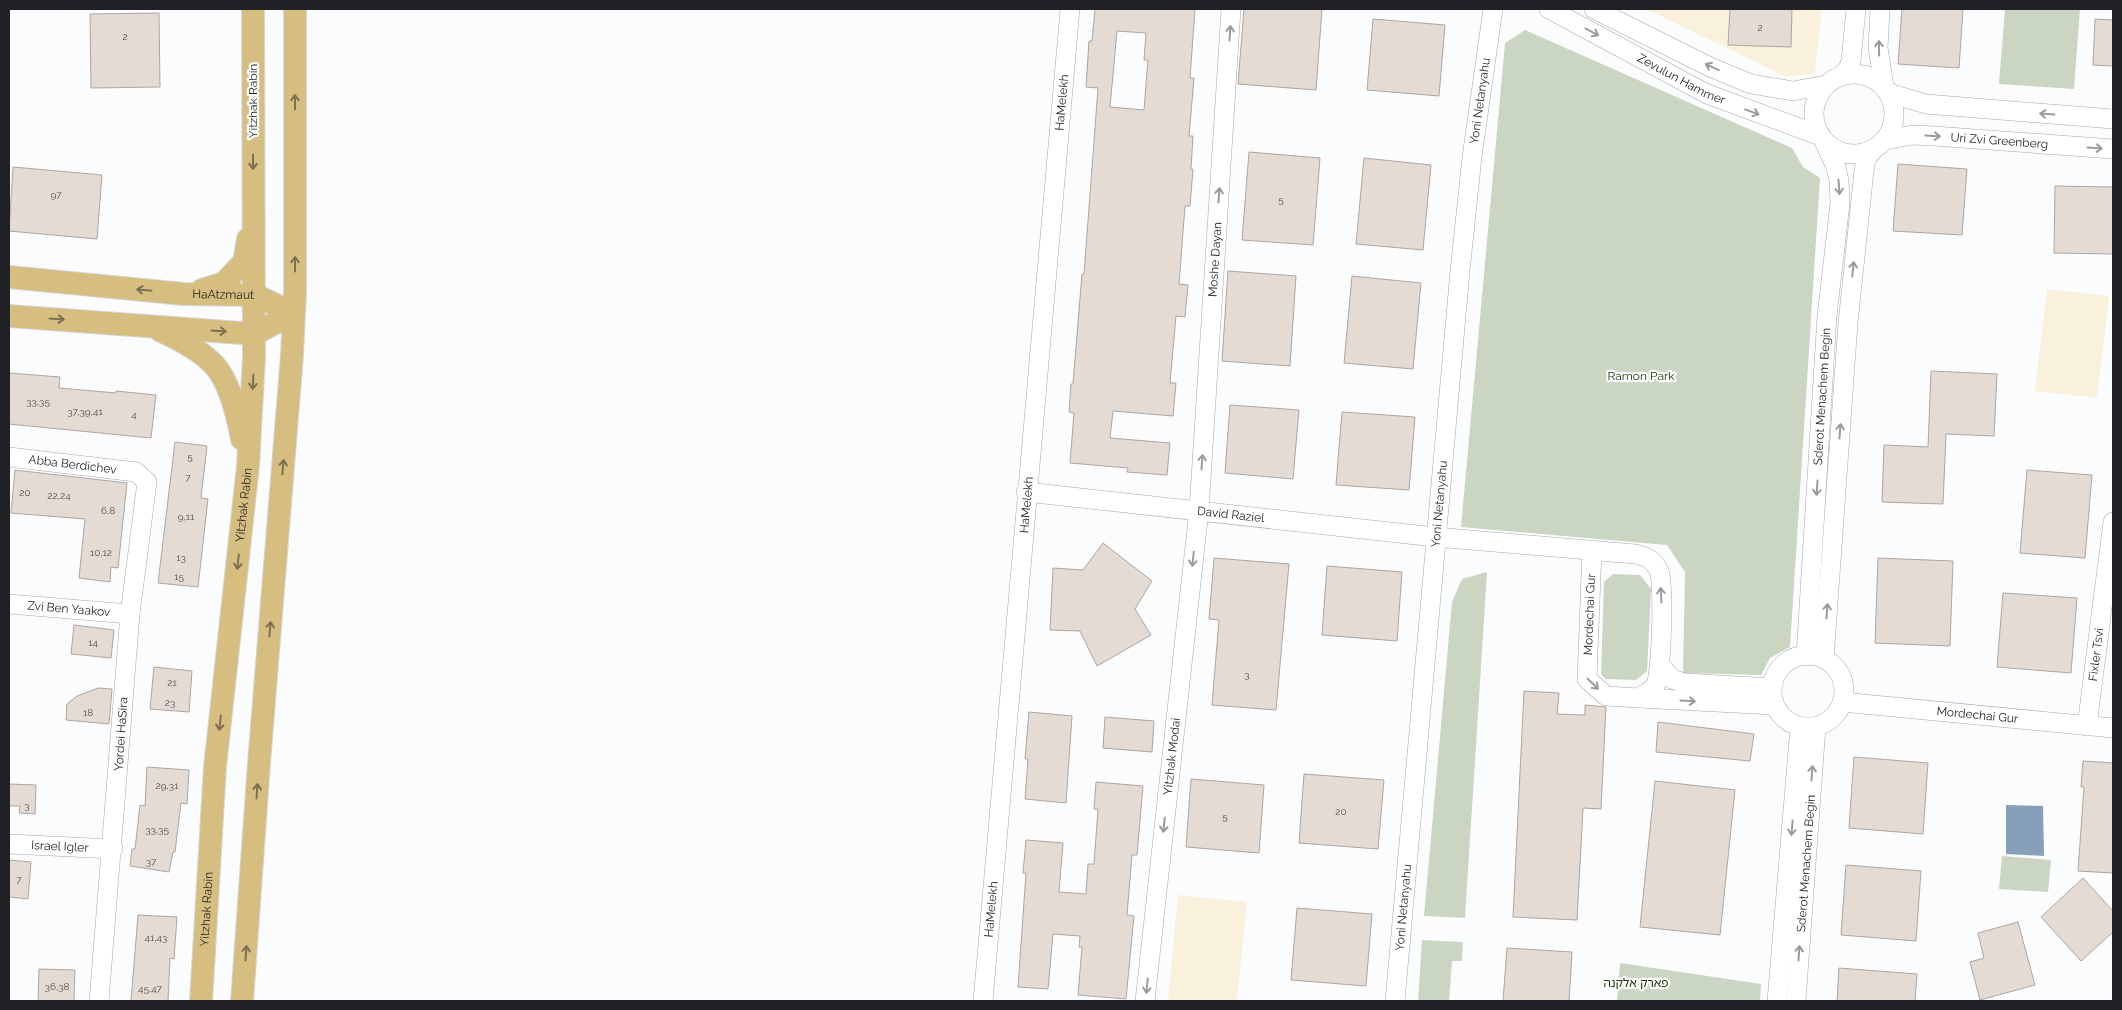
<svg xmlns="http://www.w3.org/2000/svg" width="2122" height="1010" font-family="Raleway,'Noto Sans Hebrew',sans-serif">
  <rect width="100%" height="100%" fill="#fbfcfe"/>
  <!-- education -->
  <g fill="#faf1dc">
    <path d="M1646,9H1822L1815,73L1786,77Z"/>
    <path d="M2047,289L2109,296L2097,398L2035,391Z"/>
    <path d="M1178,895L1247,902L1237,1001H1168Z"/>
  </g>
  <!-- green -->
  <g fill="#cbd6c2">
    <path d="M2005,9H2080L2074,89L1999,84Z"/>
    <path d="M1525,30L1792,148L1803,167L1820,178L1790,647L1770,658L1761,675L1683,673L1685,572L1667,545L1461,527L1505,43Z"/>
    <path d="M1487,572L1465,918L1424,916L1452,602L1462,579Z"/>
    <path d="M1613,574L1640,575L1651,589L1647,671L1636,680L1605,679L1601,674L1604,582Z"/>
    <path d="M2002,856L2051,860L2048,892L1999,889Z"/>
    <path d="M1422,940L1463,942L1462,961H1452L1449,1001H1418Z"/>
    <path d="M1620,963L1761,984L1760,1001H1617Z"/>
  </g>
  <!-- water -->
  <path fill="#879fb9" d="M2006,805L2043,806L2044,856L2006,854Z"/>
  <!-- building -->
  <g fill="#e5dbd5" stroke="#afa5a0" fill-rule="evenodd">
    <path d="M1095,9H1195L1190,78H1194L1189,136H1193L1191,169H1193L1190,206H1185L1179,284L1188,285L1185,317L1176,316L1170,383H1176L1173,416L1113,411L1110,438L1170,443L1167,475L1127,472L1128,468L1070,463L1074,413L1069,412L1071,384H1073L1082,274H1084L1098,88L1086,87L1089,41H1092ZM1117,31L1146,33L1144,60H1148L1144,110L1110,107Z"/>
    <path d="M1244,9H1322L1316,90L1238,84Z"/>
    <path d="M1730,9H1792L1791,47L1728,45Z"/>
    <path d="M1902,9H1963L1959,68L1898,64Z"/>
    <path d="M159,13L160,87L91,88L90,14Z"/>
    <path d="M1373,19L1445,25L1439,96L1367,90Z"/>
    <path d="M2095,19L2113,20V66L2093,65Z"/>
    <path d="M1249,152L1320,158L1313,245L1242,240Z"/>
    <path d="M1364,158L1431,165L1423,250L1356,244Z"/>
    <path d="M1898,164L1967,169L1962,235L1893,231Z"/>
    <path d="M13,167L102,175L97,239L9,231Z"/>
    <path d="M2055,186L2113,187V254L2054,253Z"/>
    <path d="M1228,271L1296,276L1290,366L1222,361Z"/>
    <path d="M1352,276L1421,283L1413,369L1344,363Z"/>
    <path d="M1931,371L1997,374L1994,436L1946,434L1943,504L1882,502L1884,445L1928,447Z"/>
    <path d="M9,373L60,377L59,388L116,393V391L156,395L151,438L9,424Z"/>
    <path d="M1230,405L1299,410L1293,479L1225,473Z"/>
    <path d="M1342,412L1415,417L1409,490L1336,485Z"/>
    <path d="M175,442L207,446L201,498L208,499L198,587L158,583Z"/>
    <path d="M15,470L127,483L118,568L111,567L110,582L79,578L85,519L11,513Z"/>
    <path d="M2027,470L2092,475L2085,558L2020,553Z"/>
    <path d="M1103,543L1152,581L1135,609L1151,635L1097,666L1080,631L1050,630L1053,568L1083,570Z"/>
    <path d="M1214,558L1289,564L1276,710L1212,705L1219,620L1209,619Z"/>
    <path d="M1878,558L1953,561L1950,646L1875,643Z"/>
    <path d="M1327,566L1402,572L1397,641L1322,635Z"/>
    <path d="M2003,593L2077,598L2071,673L1997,667Z"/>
    <path d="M74,625L114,630L111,658L71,654Z"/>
    <path d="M154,667L192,671L189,712L150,709Z"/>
    <path d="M98,688L112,689L109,724L66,720L67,704L77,696Z"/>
    <path d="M1524,691L1559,693L1557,714L1585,715V705L1606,707L1601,809L1583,808L1577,920L1513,917Z"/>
    <path d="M1029,712L1072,716L1066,803L1025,799L1028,759H1025Z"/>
    <path d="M1105,717L1154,721L1152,752L1103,748Z"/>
    <path d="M1658,722L1754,734L1750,761L1656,752Z"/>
    <path d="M1854,757L1928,763L1923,834L1849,828Z"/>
    <path d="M2083,761L2113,763V873L2078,871L2084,787H2081Z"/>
    <path d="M147,767L189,770L187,804L181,803L175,852H173L169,872L130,866L132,849H135L140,805L145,806Z"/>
    <path d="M1304,774L1384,780L1378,849L1299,843Z"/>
    <path d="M1191,779L1264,785L1259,853L1186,847Z"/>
    <path d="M1655,781L1735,790L1720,935L1640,927Z"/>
    <path d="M1096,782L1143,786L1137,855H1132L1127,915L1134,916L1126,999L1078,995L1082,947H1079L1080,936L1053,934L1048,989L1018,987L1026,873H1023L1026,840L1063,843L1059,892L1086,894L1088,864H1094L1098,809H1094Z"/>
    <path d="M9,784L36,785L35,814L19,813L20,806H9Z"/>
    <path d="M9,860L31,862L28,899L9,897Z"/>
    <path d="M1846,865L1921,871L1916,941L1841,935Z"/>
    <path d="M2083,878L2113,911V932L2081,961L2041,917Z"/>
    <path d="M1297,908L1372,914L1366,986L1291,980Z"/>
    <path d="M138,915L177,917L174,959L170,958L168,1001H131Z"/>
    <path d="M2018,922L2035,985L1980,1000L1970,962L1984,958L1978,933Z"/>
    <path d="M1507,948L1572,952L1569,1001H1503Z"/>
    <path d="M1839,968L1917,974L1915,1001H1837Z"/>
    <path d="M39,969L75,970L74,1001H38Z"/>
  </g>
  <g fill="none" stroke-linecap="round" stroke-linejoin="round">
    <defs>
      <g id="minor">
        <path id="s1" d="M1549,9L1707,94L1821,136"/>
        <path d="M1594,9L1710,67L1751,84L1793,91L1826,85"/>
        <path d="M1880,9L1878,48L1884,86"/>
        <circle cx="1854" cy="114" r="40"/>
        <path d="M1842,75L1848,69L1851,61L1856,9"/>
        <path d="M1889,93L1926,104L2113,119"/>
        <path id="s2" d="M1885,140L1912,135L1934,136L2113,149"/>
        <path id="s3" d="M9,457L136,472L147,482L130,614L99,1001"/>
        <path id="s4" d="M1026,492L1435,537L1635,554C1647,557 1653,559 1659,571C1664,581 1662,677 1655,686C1651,691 1644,694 1639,698L1606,696L1587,679L1592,550"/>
        <path id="s5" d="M9,604L130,614"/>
        <circle cx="1808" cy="691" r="36"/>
        <path id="s6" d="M1806,656L1827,316L1840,203L1839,181L1836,167L1824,141"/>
        <path d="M1824,659L1848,323L1864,171L1866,159L1873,150"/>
        <path d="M1660,665L1672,679L1684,683L1772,688"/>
        <path d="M1639,698L1774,705"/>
        <path id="s7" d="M1842,702L2113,728"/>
        <path id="s8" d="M2087,726L2113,522"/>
        <path id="s9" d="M9,844L113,849"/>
        <path id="s10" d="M983,1001L1070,9"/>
        <path id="s11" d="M1145,1001L1199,510L1231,9"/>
        <path id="s12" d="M1395,1001L1460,271L1472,157L1493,9"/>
        <path d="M1777,1001L1800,727"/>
        <path id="s13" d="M1796,1001L1816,727"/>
      </g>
      <g id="major">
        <path id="s14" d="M9,277L184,294L255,295L293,313"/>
        <path d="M202,290L224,283L244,262L248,239"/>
        <path d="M9,316L255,334L293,313"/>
        <path d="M161,331C181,340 202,351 216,367C230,384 238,418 242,439"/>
        <path id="s15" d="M201,1001L215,767L248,466L254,357L253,9"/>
        <path d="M242,1001L259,763L292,355L295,292V9"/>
      </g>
    </defs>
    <!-- minor casing -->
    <use href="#minor" stroke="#a3a7b0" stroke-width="20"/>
    <!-- major casing -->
    <use href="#major" stroke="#d7d7d8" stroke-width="24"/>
    <!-- minor -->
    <use href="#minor" stroke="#fff" stroke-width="19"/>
    <!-- major -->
    <use href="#major" stroke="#d6be80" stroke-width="22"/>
  </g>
  <!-- one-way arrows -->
  <defs><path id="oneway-shaft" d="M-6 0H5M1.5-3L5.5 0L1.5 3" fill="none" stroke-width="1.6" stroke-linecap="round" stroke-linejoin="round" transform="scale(1.25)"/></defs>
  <g stroke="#9a9b9c">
    <use href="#oneway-shaft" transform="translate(1592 32) rotate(28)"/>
    <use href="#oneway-shaft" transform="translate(1230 33) rotate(-86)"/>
    <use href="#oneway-shaft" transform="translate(1879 48) rotate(-91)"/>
    <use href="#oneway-shaft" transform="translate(1712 67) rotate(-155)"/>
    <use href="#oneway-shaft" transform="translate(1752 112) rotate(20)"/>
    <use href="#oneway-shaft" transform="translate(2047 114) rotate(-176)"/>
    <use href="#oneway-shaft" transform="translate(1933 136) rotate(3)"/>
    <use href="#oneway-shaft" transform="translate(2095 148) rotate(4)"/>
    <use href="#oneway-shaft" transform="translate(1839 187) rotate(86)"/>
    <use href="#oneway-shaft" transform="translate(1219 195) rotate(-86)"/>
    <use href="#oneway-shaft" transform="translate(1853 269) rotate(-84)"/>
    <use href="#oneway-shaft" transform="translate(1840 431) rotate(-86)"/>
    <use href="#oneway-shaft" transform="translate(1202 462) rotate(-86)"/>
    <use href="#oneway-shaft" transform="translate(1817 488) rotate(94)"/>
    <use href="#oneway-shaft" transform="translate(1193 559) rotate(96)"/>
    <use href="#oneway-shaft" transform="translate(1661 595) rotate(-93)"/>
    <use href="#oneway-shaft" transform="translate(1827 611) rotate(-86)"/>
    <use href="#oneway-shaft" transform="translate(1593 684) rotate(44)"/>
    <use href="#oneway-shaft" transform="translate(1688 701) rotate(3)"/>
    <use href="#oneway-shaft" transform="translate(1812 773) rotate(-86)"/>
    <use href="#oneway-shaft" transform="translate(1164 825) rotate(96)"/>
    <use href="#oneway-shaft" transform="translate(1792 828) rotate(95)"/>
    <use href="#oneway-shaft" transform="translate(1799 953) rotate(-86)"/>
    <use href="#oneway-shaft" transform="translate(1147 986) rotate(96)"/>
  </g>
  <g stroke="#7a7052">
    <use href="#oneway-shaft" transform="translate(295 102) rotate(-90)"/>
    <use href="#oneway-shaft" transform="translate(253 162) rotate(90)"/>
    <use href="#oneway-shaft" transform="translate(295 264) rotate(-90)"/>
    <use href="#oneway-shaft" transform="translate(144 290) rotate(-174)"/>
    <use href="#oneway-shaft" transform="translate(57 319) rotate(4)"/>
    <use href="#oneway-shaft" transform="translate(219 331) rotate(4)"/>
    <use href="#oneway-shaft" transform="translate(253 382) rotate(93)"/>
    <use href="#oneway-shaft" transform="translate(283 467) rotate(-85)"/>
    <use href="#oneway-shaft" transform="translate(238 562) rotate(96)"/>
    <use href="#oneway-shaft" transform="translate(270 629) rotate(-85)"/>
    <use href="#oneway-shaft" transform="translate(220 723) rotate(96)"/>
    <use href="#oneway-shaft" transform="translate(257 791) rotate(-86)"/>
    <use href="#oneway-shaft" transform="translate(246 953) rotate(-86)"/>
  </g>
  <g text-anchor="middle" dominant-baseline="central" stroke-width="4.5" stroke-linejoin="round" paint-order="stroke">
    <!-- number labels -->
    <g font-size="10" fill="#505050">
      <text x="1760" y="27">2</text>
      <text x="125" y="36">2</text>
      <text x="56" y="194">97</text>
      <text x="1281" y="199">5</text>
      <text x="38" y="401">33,35</text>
      <text x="85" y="411">37,39,41</text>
      <text x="134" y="414">4</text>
      <text x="190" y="456">5</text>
      <text x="188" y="477">7</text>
      <text x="25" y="492">20</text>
      <text x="59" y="495">22,24</text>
      <text x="108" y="510">6,8</text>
      <text x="186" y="516">9,11</text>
      <text x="101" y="552">10,12</text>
      <text x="181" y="557">13</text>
      <text x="179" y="576">15</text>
      <text x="93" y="642">14</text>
      <text x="1247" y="674">3</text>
      <text x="172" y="682">21</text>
      <text x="170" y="702">23</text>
      <text x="88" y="712">18</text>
      <text x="167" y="785">29,31</text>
      <text x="27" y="805">3</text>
      <text x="1341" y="811">20</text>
      <text x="1225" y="816">5</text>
      <text x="157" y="829">33,35</text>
      <text x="151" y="861">37</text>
      <text x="19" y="879">7</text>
      <text x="156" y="937">41,43</text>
      <text x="57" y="986">36,38</text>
      <text x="150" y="988">45,47</text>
    </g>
    <!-- street labels -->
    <g font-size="12" fill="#1f2124" stroke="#fbfcfe">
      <text stroke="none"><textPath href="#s1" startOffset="150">Zevulun Hammer</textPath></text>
      <text transform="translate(253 101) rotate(-90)">Yitzhak Rabin</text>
      <text stroke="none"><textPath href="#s10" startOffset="902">HaMelekh</textPath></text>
      <text stroke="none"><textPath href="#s12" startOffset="904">Yoni Netanyahu</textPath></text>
      <text stroke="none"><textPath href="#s2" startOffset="115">Uri Zvi Greenberg</textPath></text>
      <text stroke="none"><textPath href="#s11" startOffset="745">Moshe Dayan</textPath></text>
      <text stroke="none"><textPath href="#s14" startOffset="215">HaAtzmaut</textPath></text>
      <text stroke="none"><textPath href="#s6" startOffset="260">Sderot Menachem Begin</textPath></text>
      <text stroke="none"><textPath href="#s3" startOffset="64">Abba Berdichev</textPath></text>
      <text stroke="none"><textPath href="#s12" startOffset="499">Yoni Netanyahu</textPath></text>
      <text stroke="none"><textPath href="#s10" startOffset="498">HaMelekh</textPath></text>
      <text stroke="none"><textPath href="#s15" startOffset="498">Yitzhak Rabin</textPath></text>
      <text stroke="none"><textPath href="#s4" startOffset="206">David Raziel</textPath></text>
      <text stroke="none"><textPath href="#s5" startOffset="60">Zvi Ben Yaakov</textPath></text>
      <text stroke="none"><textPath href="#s4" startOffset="902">Mordechai Gur</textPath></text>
      <text stroke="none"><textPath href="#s8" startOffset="72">Fixler Tsvi</textPath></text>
      <text stroke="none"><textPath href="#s7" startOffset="136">Mordechai Gur</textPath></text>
      <text transform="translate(121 734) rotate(-86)">Yordei HaSira</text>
      <text stroke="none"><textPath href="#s11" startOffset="246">Yitzhak Modai</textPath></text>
      <text stroke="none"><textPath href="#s9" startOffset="51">Israel Igler</textPath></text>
      <text stroke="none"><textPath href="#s13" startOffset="138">Sderot Menachem Begin</textPath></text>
      <text stroke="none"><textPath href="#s10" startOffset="92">HaMelekh</textPath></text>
      <text stroke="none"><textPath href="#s12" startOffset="94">Yoni Netanyahu</textPath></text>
      <text stroke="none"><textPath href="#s15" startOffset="92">Yitzhak Rabin</textPath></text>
    </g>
    <!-- park labels -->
    <g font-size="12" fill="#213704" stroke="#fbfcfe">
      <text x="1641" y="376">Ramon Park</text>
      <text x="1636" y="983">פארק אלקנה</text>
    </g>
  </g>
  <!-- border -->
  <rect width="2122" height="1010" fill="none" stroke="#1f2124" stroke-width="20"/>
</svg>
